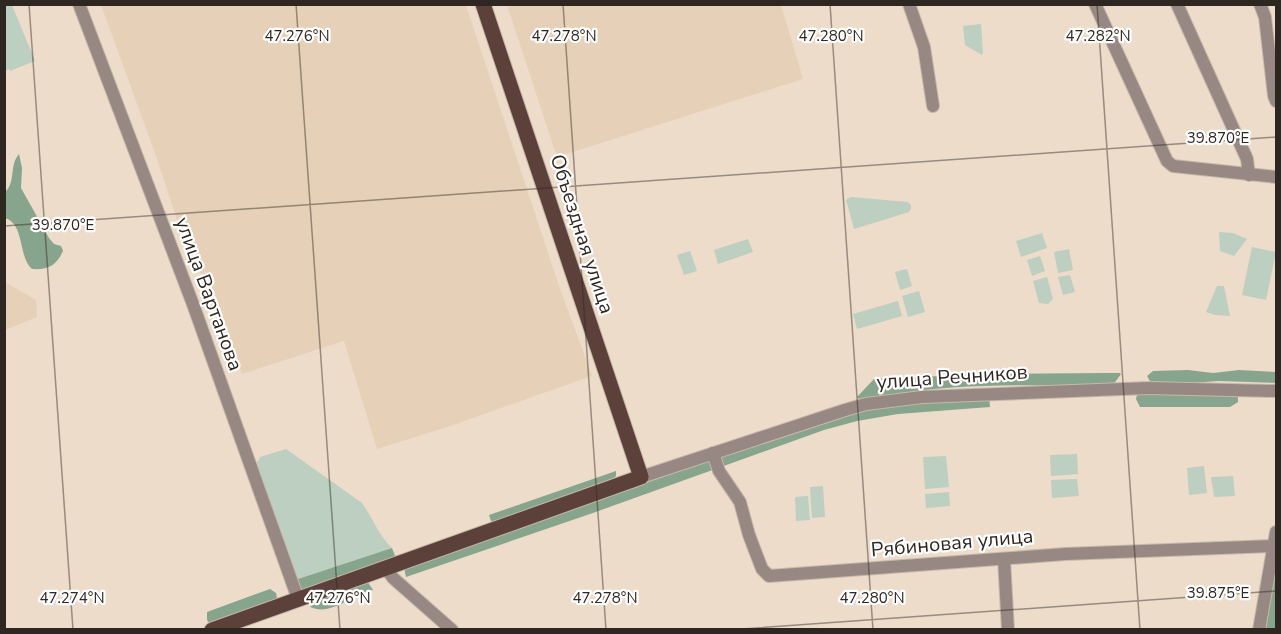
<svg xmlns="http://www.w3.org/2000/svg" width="1281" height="634" font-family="'Nunito Sans',sans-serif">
  <rect width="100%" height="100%" fill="#eddcca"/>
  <!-- built -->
  <g fill="#e6d0b8">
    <path d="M101,5H466L558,283L592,376L450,426L377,449L344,341L242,374L214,291L190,259L157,159Z"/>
    <path d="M507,5H781L803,79L557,157Z"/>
    <path d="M5,282L36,300L37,317L5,330Z"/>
  </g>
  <!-- green -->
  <g fill="#bccfc0">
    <path d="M5,4L12,5L35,61L10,71L9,69L5,71Z"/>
    <path d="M981,24L983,53L982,55L965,45L963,26Z"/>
    <path d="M851,197L908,202L911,205V209L909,212L854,229L846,200Z"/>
    <path d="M1219,232L1233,233L1247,239L1234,256L1220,251Z"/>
    <path d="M1042,233L1047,248L1021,257L1016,241Z"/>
    <path d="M748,239L753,252L718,264L714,250Z"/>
    <path d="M1252,247L1276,252L1266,300L1242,295Z"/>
    <path d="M1069,249L1073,270L1058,273L1054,252Z"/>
    <path d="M690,251L697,271L684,275L677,255Z"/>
    <path d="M1040,256L1045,271L1032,276L1027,260Z"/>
    <path d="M907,269L912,286L900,290L895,272Z"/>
    <path d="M1070,275L1075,292L1063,295L1058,277Z"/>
    <path d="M1047,277L1053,299L1048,304L1039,303L1033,281Z"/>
    <path d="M1217,286H1224L1230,316L1215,315L1206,312Z"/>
    <path d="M919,291L925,312L908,317L902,296Z"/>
    <path d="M898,301L902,316L857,329L853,314Z"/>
    <path d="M286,449L362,503C373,518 378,535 392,548L295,580L255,467L260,457Z"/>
    <path d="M1077,454L1078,474L1051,476L1050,455Z"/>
    <path d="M946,456L949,487L925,489L923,457Z"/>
    <path d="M1204,466L1207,493L1189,495L1187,468Z"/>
    <path d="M1233,476L1235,496L1214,497L1211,477Z"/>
    <path d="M1077,479L1079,496L1052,498L1051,480Z"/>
    <path d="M823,486L825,517L812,518L810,487Z"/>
    <path d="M949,492L950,506L926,508L925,494Z"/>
    <path d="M808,496L810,520L796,521L795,497Z"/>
  </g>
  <!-- forest -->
  <g fill="#87a48c">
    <path d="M19,154L22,168L21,188L49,238L54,244L61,246L63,251C56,266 48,270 32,269C18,257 25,224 5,218V192C16,183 9,165 19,154Z"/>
    <path d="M1188,370L1213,373L1239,370L1276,372V383L1218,381L1192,383H1151L1147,376L1153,371Z"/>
    <path d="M1105,373H1120L1121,374L1113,385C1070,387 1027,384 984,386C941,387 902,392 861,401L857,397L874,379L982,374Z"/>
    <path d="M1141,393L1238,395V402L1230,407H1140L1136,399L1137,395Z"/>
    <path d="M989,397L990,407L898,414L857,421L824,430L590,514L406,577L404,567L660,478L756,441L843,413L922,400Z"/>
    <path d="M616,471V476L610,481L497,524L491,521L489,515Z"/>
    <path d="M1276,547V629L1260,630Z"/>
    <path d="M392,548L397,561L301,594L295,580Z"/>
    <path d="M367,581L373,590C354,593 331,617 310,607L322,598Z"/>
    <path d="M270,589L276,593L277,598L273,601L210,625L207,620V612Z"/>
  </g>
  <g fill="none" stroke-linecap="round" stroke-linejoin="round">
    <defs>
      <g id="minor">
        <path d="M79,4L194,307L298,599"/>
        <path d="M909,4L924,47L933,106"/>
        <path d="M1095,4L1167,161L1173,166L1276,177"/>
        <path d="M1177,4L1247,159L1249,175"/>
        <path d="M1260,4L1265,17L1274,96L1276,101"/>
        <path d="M713,453L719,471L740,502L749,535L762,569L769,576L1065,554L1274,546"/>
        <path d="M641,477L845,410L866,404L922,397L1148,388L1276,391"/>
        <path d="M1004,559L1008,630"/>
        <path d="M385,567L393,578L452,630"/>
        <path d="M1259,630L1276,532"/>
      </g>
      <path id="major" d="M212,630L641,477L483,4"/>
    </defs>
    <!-- minor casing -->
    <use href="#minor" stroke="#c7b8a8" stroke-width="14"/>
    <!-- major casing -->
    <use href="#major" stroke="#c7b8a8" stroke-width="17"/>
    <!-- minor -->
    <use href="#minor" stroke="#988884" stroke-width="12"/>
    <!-- major -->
    <use href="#major" stroke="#5c413b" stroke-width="15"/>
  </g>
  <!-- ticks -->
  <path fill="none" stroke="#2e2721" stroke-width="1.5" stroke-opacity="0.45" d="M29,4L73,630M296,4L340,630M563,4L606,630M830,4L873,630M1097,4L1140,630M4,226L1276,137M728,630L1276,591"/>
  <g text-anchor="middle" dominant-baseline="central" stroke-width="4.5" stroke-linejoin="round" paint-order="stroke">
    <!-- street labels -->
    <g font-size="20" fill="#2e2721" stroke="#fff">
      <text transform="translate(582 234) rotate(72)">Объездная улица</text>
      <text transform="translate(209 294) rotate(70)">улица Вартанова</text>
      <text transform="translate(952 377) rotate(-4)">улица Речников</text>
      <text transform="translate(952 543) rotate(-5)">Рябиновая улица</text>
    </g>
  </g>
  <g font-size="15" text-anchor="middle" fill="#2e2721" stroke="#fff" stroke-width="4.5" stroke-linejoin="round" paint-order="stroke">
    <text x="297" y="41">47.276°N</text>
    <text x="564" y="41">47.278°N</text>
    <text x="831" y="41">47.280°N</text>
    <text x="1098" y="41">47.282°N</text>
    <text x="1218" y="143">39.870°E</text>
    <text x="63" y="230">39.870°E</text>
    <text x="1218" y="598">39.875°E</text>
    <text x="72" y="603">47.274°N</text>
    <text x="338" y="603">47.276°N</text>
    <text x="605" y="603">47.278°N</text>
    <text x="872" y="603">47.280°N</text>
  </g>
  <!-- border -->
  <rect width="1281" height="634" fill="none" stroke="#2e2721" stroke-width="12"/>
</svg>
